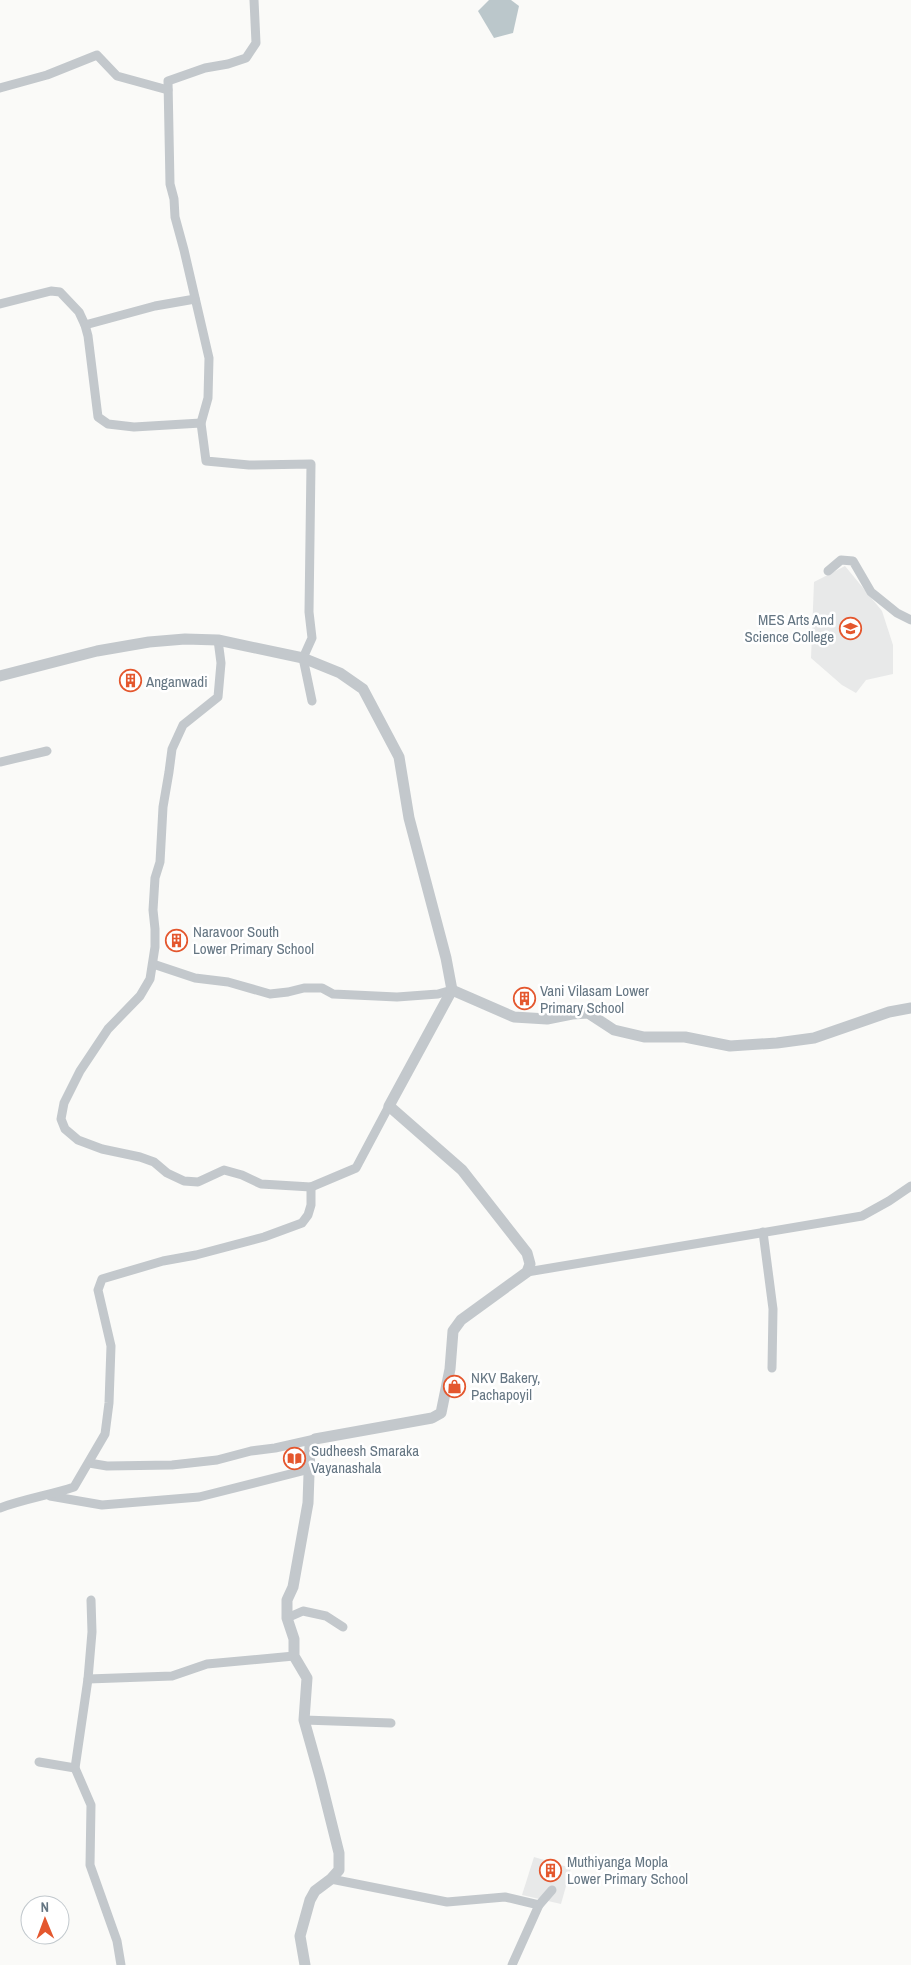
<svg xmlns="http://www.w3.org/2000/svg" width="911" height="1965" font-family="'Archivo Narrow',sans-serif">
  <rect width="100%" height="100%" fill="#fafaf8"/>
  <!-- built -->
  <g fill="#e8e9e9">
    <path d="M845,566L882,611L893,645V674L866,680L856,693L842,685L811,658L814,582Z"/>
    <path d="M534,1857L571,1868L561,1904L522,1895Z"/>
  </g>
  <!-- water -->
  <path fill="#bbc7cb" d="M489,0H511L519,6L513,33L494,38L478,11Z"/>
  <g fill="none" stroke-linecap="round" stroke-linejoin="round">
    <!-- minor -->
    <g stroke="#c3c8cc" stroke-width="9">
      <path d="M254,0L256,43L246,58L228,64L205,68L168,81L170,184L174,199L175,217L184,250L209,358L208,398L201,423L206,461L249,465L311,464L309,612L312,638L303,658L312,701"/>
      <path d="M0,88L47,75L97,55L117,76L168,90"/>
      <path d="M0,304L51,291L60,292L79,312L85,325L88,336L98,417L108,424L134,427L201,423"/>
      <path d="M85,325L155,306L195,299"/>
      <path d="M828,571L841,560L853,561L871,592L897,613L911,620"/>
      <path d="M0,762L47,751"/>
      <path d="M153,964L195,978L228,982L270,994L288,992L304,988H322L333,994L397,997L438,994L452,990"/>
      <path d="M311,1187L356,1168L389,1106"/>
      <path d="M763,1232L773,1309L772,1368"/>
      <path d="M527,1272L862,1216L889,1201L911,1186"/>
      <path d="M89,1463L107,1466L172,1465L217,1460L251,1451L275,1448L315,1439"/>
      <path d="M50,1496L102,1505L199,1497L310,1469"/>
      <path d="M0,1508C24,1499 50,1495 74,1487L105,1434L109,1403L111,1346L98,1290L102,1279L163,1261L196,1255L264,1237L302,1223L308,1215L311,1205V1187L261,1184L242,1175L224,1170L198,1182L184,1181L167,1173L154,1162L140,1157L102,1149L78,1140L65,1129L61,1119L64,1103L80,1071L108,1029L140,996L150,979L155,947V929L153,910L155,878L160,862L163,807L169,772L172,749L183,725L218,697L221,663L218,640"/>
      <path d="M91,1600L92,1632L88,1679L75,1768L91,1805L90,1865L117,1941L121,1965"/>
      <path d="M287,1618L303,1611L326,1616L343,1627"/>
      <path d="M88,1679L172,1676L207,1664L294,1656"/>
      <path d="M304,1720L391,1723"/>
      <path d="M39,1762L75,1768"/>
      <path d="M331,1879L447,1902L505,1897L539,1905"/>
      <path d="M512,1965L539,1905L552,1890"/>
    </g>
    <!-- tertiary -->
    <g stroke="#c3c8cc" stroke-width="11">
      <path d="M0,676L97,651L149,642L185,639L218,640L303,658L340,673L363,689L399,757L409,818L446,958L452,990L389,1106L462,1170L527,1253L530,1264L527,1272L461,1320L453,1331L450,1369L441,1413L432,1418L315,1439L310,1445L308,1503L293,1587L287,1600V1618L294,1639V1656L307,1678L304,1720L320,1777L339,1853V1870L331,1879L315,1891L310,1900L300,1936L305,1965"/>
      <path d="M452,990L514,1017L547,1019L572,1014L588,1013L614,1030L644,1037H685L730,1046L777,1043L814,1038L889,1012L911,1008"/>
    </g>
  </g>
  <!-- icons -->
  <defs>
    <symbol id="university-ring" viewBox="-11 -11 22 22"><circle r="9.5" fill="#fff" stroke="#e4572e" stroke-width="1.5"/><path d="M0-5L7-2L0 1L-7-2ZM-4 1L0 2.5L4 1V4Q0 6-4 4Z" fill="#e4572e"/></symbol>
    <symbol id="building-ring" viewBox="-11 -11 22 22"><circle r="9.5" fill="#fff" stroke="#e4572e" stroke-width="1.5"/><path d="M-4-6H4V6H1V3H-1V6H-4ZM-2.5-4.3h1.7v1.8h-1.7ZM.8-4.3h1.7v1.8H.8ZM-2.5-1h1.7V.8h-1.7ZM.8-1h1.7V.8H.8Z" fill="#e4572e"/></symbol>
    <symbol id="shop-ring" viewBox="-11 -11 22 22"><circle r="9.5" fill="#fff" stroke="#e4572e" stroke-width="1.5"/><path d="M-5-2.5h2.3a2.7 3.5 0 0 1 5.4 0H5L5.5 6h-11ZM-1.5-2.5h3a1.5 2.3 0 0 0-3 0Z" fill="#e4572e"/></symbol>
    <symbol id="library-ring" viewBox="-11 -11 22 22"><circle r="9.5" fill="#fff" stroke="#e4572e" stroke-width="1.5"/><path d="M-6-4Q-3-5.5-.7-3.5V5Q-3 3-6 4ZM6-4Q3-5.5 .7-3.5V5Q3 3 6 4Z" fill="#e4572e"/></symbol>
  </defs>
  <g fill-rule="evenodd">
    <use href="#university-ring" x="838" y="616" width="25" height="25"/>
    <use href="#building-ring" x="118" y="668" width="25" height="25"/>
    <use href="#building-ring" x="164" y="928" width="25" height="25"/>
    <use href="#building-ring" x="512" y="986" width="25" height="25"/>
    <use href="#shop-ring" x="442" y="1374" width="25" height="25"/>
    <use href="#library-ring" x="282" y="1446" width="25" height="25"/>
    <use href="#building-ring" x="538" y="1858" width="25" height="25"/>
  </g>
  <g text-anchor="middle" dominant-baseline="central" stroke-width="5" stroke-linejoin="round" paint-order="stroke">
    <!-- poi labels -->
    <g font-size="15" fill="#657683" stroke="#fff" text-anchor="start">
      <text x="834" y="619" text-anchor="end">MES Arts And<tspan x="834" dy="17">Science College</tspan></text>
      <text x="146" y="681">Anganwadi</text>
      <text x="193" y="931">Naravoor South<tspan x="193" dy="17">Lower Primary School</tspan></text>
      <text x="540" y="990">Vani Vilasam Lower<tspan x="540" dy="17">Primary School</tspan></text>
      <text x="471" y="1377">NKV Bakery,<tspan x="471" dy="17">Pachapoyil</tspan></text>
      <text x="311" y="1450">Sudheesh Smaraka<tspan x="311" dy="17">Vayanashala</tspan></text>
      <text x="567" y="1861">Muthiyanga Mopla<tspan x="567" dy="17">Lower Primary School</tspan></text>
    </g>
  </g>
  <!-- north arrow -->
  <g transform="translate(45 1920) rotate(359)"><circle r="24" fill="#ffffff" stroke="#c1c8cd"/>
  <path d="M0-4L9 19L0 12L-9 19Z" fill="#e4572e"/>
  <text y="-8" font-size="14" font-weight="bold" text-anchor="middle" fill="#657683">N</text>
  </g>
</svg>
